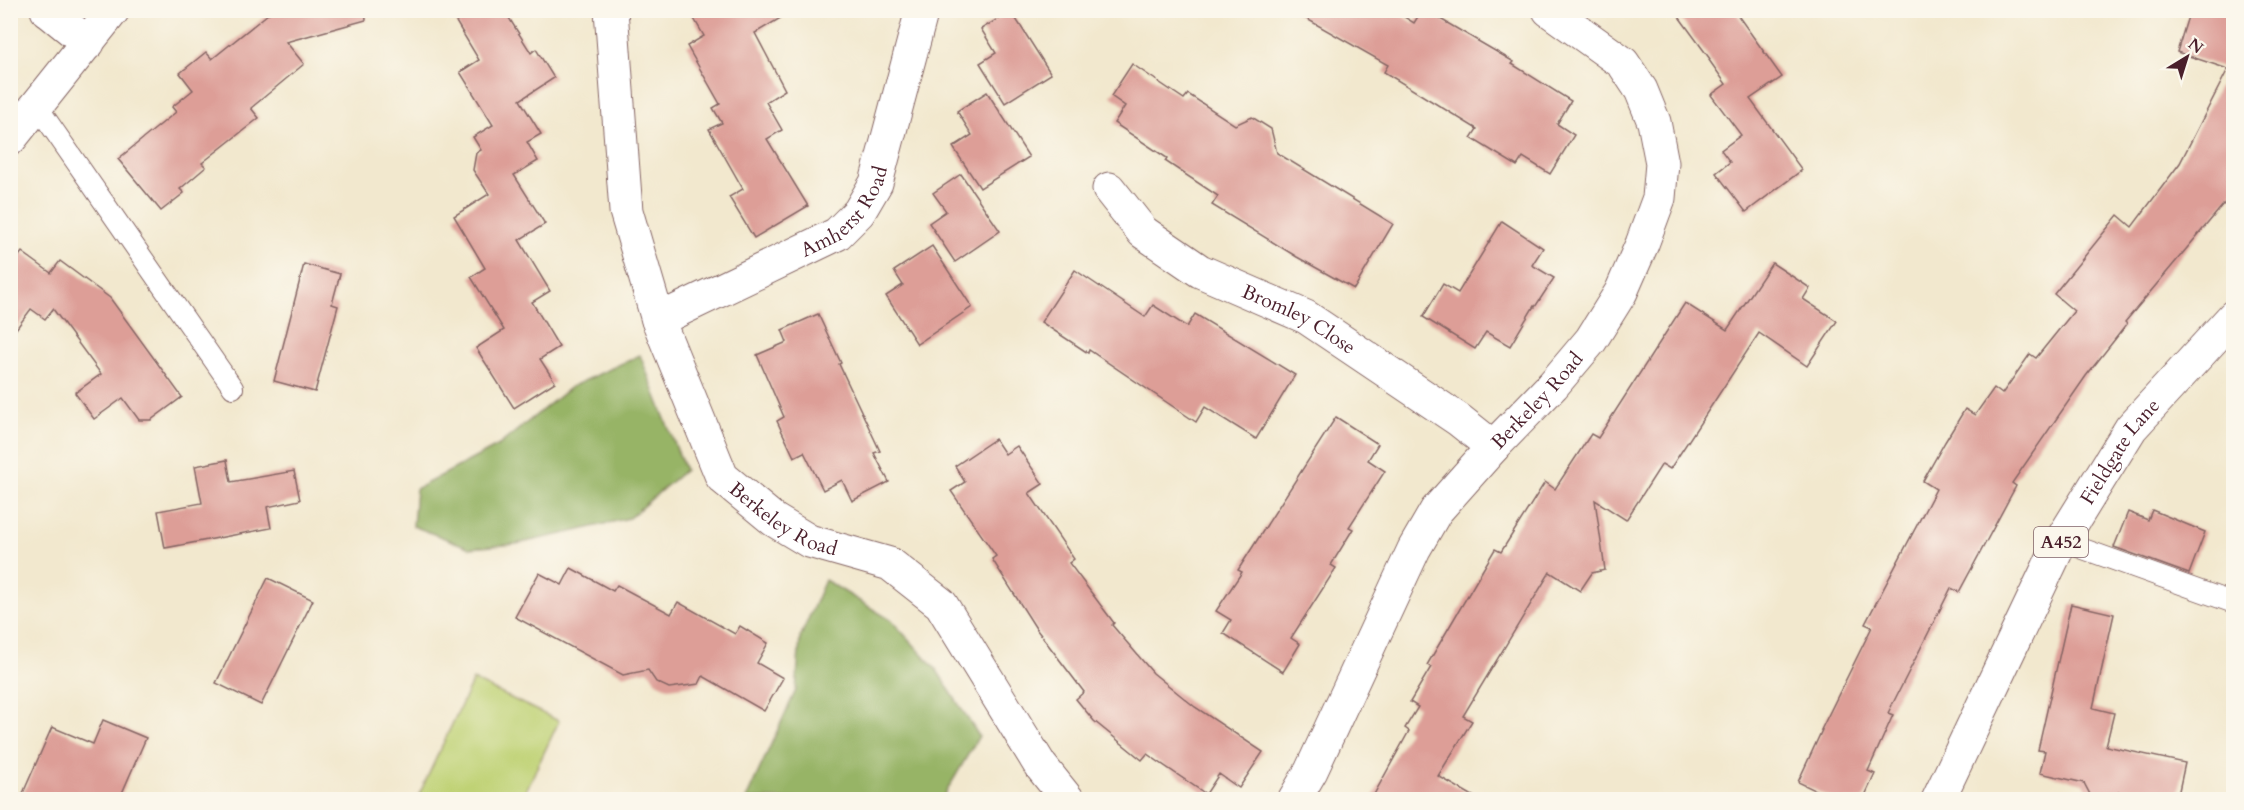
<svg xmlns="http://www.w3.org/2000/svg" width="2244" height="810" font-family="Cardo,serif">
  <rect width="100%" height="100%" fill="#fbf7ec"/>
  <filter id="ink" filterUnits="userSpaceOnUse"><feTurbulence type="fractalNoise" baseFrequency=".0167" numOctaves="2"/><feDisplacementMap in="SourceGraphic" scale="12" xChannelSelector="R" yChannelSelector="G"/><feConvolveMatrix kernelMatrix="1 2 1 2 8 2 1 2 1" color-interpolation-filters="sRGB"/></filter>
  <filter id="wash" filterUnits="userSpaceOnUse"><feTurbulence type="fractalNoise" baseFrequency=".008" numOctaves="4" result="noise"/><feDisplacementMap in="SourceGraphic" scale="24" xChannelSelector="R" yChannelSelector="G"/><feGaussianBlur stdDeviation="1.35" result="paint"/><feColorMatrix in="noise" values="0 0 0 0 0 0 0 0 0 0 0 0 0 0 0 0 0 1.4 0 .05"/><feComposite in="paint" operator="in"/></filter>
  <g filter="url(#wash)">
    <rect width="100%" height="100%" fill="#f2e8ce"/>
    <!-- green -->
    <path fill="#bfd275" stroke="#847850" stroke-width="1.5" d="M473,680L559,721L522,799H417Z"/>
    <!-- forest -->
    <g fill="#97b466" stroke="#706a48" stroke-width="1.5">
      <path d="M640,355L685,470L629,518L572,532L516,544L470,548L413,526L416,489L499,445L571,387Z"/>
      <path d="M825,580L891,620L936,669L979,736L942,799H746L796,690L800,638Z"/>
    </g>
    <g id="blocks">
      <!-- building -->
      <g fill="#dd9e97">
        <path d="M273,10H365L366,20L286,42L304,64L251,108L259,118L202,163L206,167L180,189L184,193L161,211L118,159L176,112L172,107L193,90L180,73L206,52L212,59Z"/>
        <path d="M449,10H504L531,53L536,49L554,78L520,100L541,134L527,142L538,161L514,175L545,224L519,240L550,291L532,302L559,347L540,359L555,382L514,408L476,348L504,330L471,277L485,268L454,216L489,194L473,170L476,153L481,150L473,137L493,125L460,72L479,60Z"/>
        <path d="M689,10H794L755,33L785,90L766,102L782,130L767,139L808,206L754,238L729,197L743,189L709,129L722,123L713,108L720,104L687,46L704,36Z"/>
        <path d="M1291,10H1393L1414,23L1422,10H1425L1514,62L1512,64L1571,101L1557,124L1574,135L1550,174L1523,157L1517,166L1471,138L1477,129L1384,72L1388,65Z"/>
        <path d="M1674,10H1734L1782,77L1750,99L1802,170L1746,212L1716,173L1730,162L1721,150L1741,135L1711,95L1726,84L1709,60L1710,59Z"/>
        <path d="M2190,10H2234V192L2125,322L2127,324L2086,376L2012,483L2016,486L1959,592L1951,588L1888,713L1893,715L1868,771L1875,774L1863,800H1836L1798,782L1822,730H1821L1872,627L1865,624L1936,489L1923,481L1945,442L1965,409L1975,415L1994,388L2002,394L2030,354L2036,358L2074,311L2054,294L2118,215L2132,227L2180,163L2228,69L2177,52Z"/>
        <path d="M1011,11L1051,74L1005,103L980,63L996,53L981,29Z"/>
        <path d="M1132,64L1184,99L1188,94L1235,125L1252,117L1271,129L1277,153L1393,224L1354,289L1297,257L1212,205L1218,196L1165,161L1167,158L1114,123L1125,106L1111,96Z"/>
        <path d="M987,92L1029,157L980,188L953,147L972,135L957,111Z"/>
        <path d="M961,174L1000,231L955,262L929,223L946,211L933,193Z"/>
        <path d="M1502,221L1543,248L1532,265L1554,278L1535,307L1534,306L1510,346L1486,332L1475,349L1423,317L1443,284L1458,293Z"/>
        <path d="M932,246L972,307L917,344L886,296L903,285L894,271Z"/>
        <path d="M22,252L51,273L60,261L110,298L182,397L151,420H139L123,398L94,419L75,393L101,374L53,309L45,319L31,309L10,337V268Z"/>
        <path d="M1772,263L1810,288L1803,299L1837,321L1807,366L1759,333L1670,469L1662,464L1626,520L1595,500L1605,570L1592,573L1580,591L1550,572L1463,716L1472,721L1438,776L1480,800H1371L1409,731L1405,728L1418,707L1410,702L1431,667L1427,665L1495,549L1501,552L1545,482L1555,489L1591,434L1598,438L1685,303L1727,330Z"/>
        <path d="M304,264L340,274L332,304L338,306L315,392L274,381Z"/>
        <path d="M1075,270L1145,317L1153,305L1187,327L1195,314L1295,375L1256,439L1205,407L1196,422L1089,350L1088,353L1041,322Z"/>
        <path d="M818,314L841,363L839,364L880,451L874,453L889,482L852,501L842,480L823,490L804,452L794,457L777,421L784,417L757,355L787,342L782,330Z"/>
        <path d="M1336,417L1378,444L1368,460L1385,471L1349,527L1353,529L1331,565L1336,568L1291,638L1300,644L1283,672L1223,633L1231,620L1216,611L1242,572L1238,570Z"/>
        <path d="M995,439L1005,454L1017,446L1043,484L1029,493L1074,559L1069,563L1114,623L1112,625L1153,673L1195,707L1263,752L1239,788L1219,774L1206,794L1147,754L1142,760L1094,721L1076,699L1084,692L1037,630L992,559L996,556L951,491L965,482L955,466Z"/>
        <path d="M227,460L231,482L294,471L300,500L267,507L271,528L165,548L158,511L202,503L195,466Z"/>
        <path d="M2152,510L2205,532L2189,574L2114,547L2128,512L2148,520Z"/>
        <path d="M571,568L613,591L617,585L671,614L678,602L735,634L740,626L768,643L757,663L783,678L764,711L703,676L699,684L669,688L656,682L648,670L623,675L515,617L539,573L562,585Z"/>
        <path d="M268,578L313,600L261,705L216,683Z"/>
        <path d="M2071,604L2114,614L2093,708L2114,713L2106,746L2185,763L2177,800H2152L2119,792L2118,800H2093L2084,783L2040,773L2045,751L2038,750Z"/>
        <path d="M103,720L146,738L119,800H20L52,727L93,744Z"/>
      </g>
    </g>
  </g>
  <g filter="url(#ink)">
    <use href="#blocks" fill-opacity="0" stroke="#856564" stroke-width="1.5"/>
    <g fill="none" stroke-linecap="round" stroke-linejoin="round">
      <defs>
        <g id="lane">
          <path d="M37,106L233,388"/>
          <path d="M2061,541L2234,603"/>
        </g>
        <g id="street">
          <path d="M47,10L88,43"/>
          <path id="s1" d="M611,10L626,211L658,320L722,477L774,520L809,541L890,564L941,604L1040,765L1068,800"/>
          <path d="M10,139L113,10"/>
          <path id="s2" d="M1109,189L1143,232L1200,271L1306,317L1459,420L1493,447"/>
          <path id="s3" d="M658,320L837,234L859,212L876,183L922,10"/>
          <path id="s4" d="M1294,800L1311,771L1414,549L1436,511L1493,447L1553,385L1591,340L1621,292L1642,244L1659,198L1662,163L1654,122L1641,90L1623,63L1549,10"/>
        </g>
        <g id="primary">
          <path id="s5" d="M1938,800L2061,541L2131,428L2234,316"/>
        </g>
      </defs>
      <!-- lane casing -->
      <use href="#lane" stroke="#856564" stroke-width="22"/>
      <!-- street casing -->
      <use href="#street" stroke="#856564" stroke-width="35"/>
      <!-- primary casing -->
      <use href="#primary" stroke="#856564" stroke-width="35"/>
      <!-- lane -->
      <use href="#lane" stroke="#fff" stroke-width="20"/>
      <!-- street -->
      <use href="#street" stroke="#fff" stroke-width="33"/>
      <!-- primary -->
      <use href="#primary" stroke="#fff" stroke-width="33"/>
    </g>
  </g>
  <g text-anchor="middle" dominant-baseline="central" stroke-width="5" stroke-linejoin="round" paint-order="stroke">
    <!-- shield labels -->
    <rect fill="#fbf7ec" stroke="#7f6065" stroke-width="1.5" x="2034" y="527" width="54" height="30" rx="4.5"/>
    <g font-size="18" font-weight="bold" fill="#4a1f2b">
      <text x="2061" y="542">A452</text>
    </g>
    <!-- street labels -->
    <g font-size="20" fill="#4a1f2b" stroke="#fbf7ec">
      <text stroke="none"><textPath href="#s3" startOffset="220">Amherst Road</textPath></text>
      <text stroke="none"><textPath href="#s2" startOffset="234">Bromley Close</textPath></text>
      <text stroke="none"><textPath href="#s4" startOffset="472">Berkeley Road</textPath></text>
      <text stroke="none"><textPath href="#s5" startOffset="394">Fieldgate Lane</textPath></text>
      <text stroke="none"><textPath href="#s1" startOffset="560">Berkeley Road</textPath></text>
    </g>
  </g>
  <!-- margin -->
  <rect width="2244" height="810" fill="none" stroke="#fbf7ec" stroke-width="36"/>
  <!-- north arrow -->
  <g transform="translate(2187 57) rotate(38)" stroke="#fbf7ec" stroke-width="4.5" paint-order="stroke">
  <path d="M0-4.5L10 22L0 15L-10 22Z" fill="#4a1f2b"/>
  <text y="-9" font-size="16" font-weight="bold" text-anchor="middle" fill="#4a1f2b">N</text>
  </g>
</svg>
